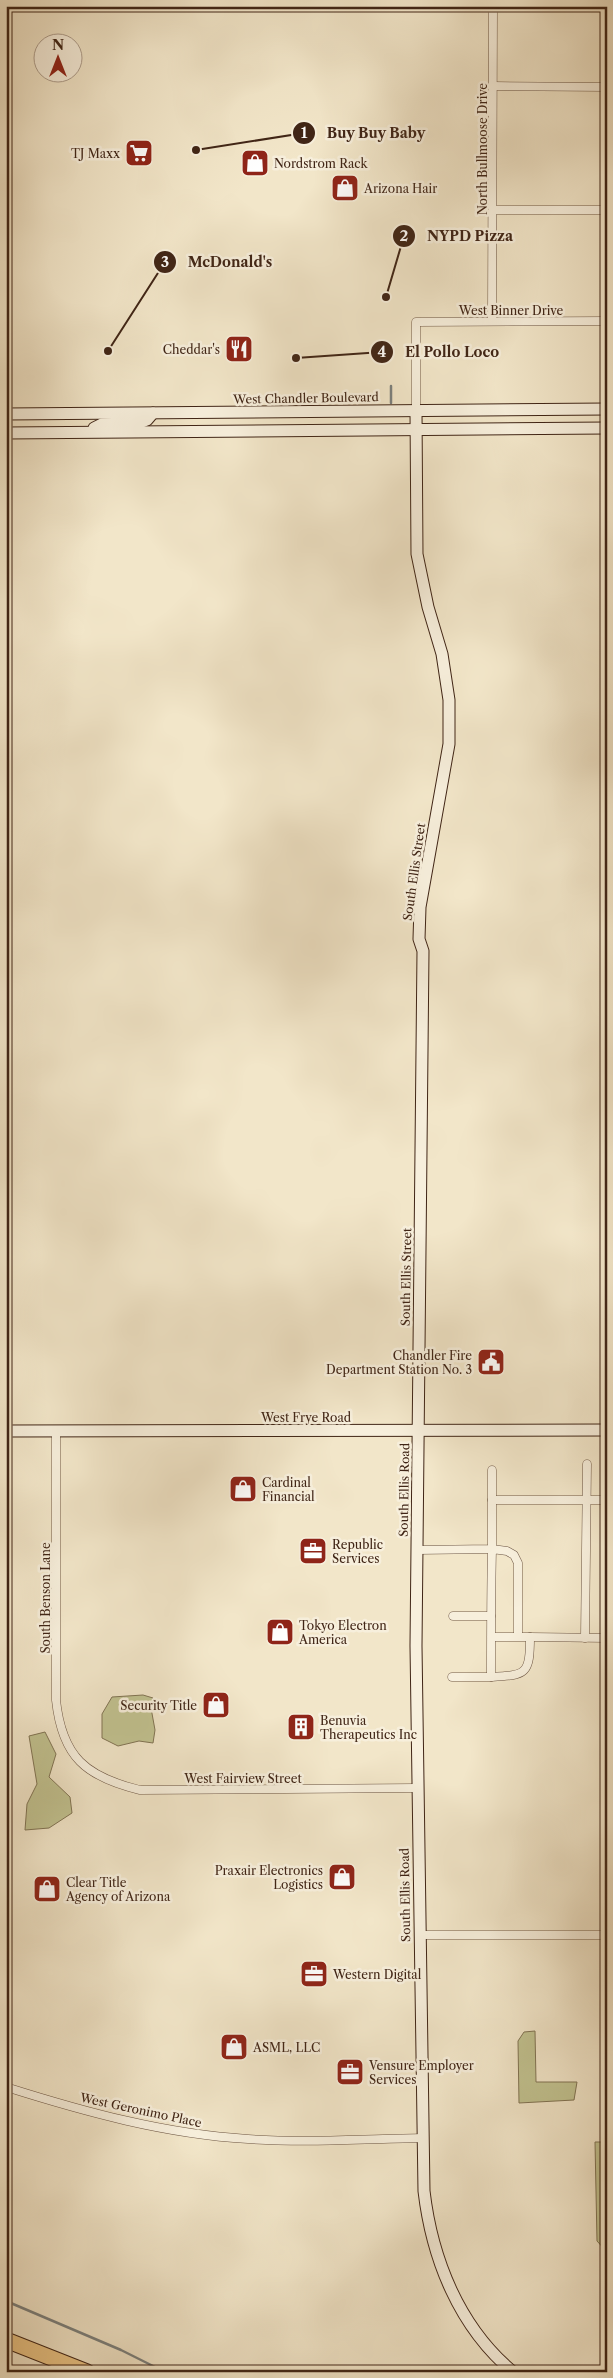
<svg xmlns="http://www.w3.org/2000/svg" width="613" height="2378" font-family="'Libre Caslon Text',serif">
  <rect width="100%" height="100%" fill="#f2e6c9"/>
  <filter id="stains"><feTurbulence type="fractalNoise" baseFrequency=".004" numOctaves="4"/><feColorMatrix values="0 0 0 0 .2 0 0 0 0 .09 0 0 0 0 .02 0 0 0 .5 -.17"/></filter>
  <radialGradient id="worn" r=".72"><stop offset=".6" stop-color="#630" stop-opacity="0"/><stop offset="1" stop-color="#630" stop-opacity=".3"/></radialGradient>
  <!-- green -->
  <g fill="#c2c391" stroke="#817454">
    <path d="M143,1695L153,1698L155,1704L151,1708L155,1730L153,1743L139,1741L118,1746L102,1738V1714L112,1697Z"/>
    <path d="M45,1732L56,1754L49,1777L70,1797L72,1813L49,1828L25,1830L27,1804L37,1784L29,1736Z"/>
    <path d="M535,2031L536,2082H577L574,2100L519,2103L518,2041L524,2032Z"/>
    <path d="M595,2142H607V2252L597,2241Z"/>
  </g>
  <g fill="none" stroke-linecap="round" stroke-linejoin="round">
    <!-- stream -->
    <g stroke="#7b807d" stroke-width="2.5">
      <path d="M391,386V403"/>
      <path d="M6,2301L121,2350L165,2372"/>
    </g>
    <defs>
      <g id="street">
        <path d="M493,86L607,87"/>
        <path d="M493,210H607"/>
        <path d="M492,321L493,6"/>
        <path d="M416,411V322L607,321"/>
        <path d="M56,1431V1700C62,1757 86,1777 140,1790L417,1788"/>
        <path d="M492,1500H607"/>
        <path d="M417,1550L492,1549V1470"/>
        <path d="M453,1616H491"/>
        <path d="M491,1637H530C530,1675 526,1675 491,1677C491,1634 491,1591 492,1549L507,1551L514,1555L518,1563V1637"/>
        <path d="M530,1637L607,1638"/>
        <path d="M585,1638L587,1464"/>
        <path d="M452,1677H491"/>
        <path d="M419,1935H607"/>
        <path d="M6,2087C85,2112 165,2134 248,2139C306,2143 365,2139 423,2138"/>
      </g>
      <g id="secondary">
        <path d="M416,411L417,554L428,607L442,654L449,700V744L420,907L419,939L423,951L416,1646L424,2191C432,2259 459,2327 513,2372"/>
        <path d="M6,414L607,409"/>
        <path d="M94,428L102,424L142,422L147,420L153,413"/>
        <path d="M6,433L607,428"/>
        <path d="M6,1431L607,1430"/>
      </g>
      <path id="highway" d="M6,2340L87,2372"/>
    </defs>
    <!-- street casing -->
    <use href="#street" stroke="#6c5543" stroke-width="9"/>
    <!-- secondary casing -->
    <use href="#secondary" stroke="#402516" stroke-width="13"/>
    <!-- highway casing -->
    <use href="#highway" stroke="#402516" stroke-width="17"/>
    <!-- street -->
    <use href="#street" stroke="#f7efdc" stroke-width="8"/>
    <!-- secondary -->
    <use href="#secondary" stroke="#f7efdc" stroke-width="11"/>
    <!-- highway -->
    <use href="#highway" stroke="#e9c384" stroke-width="15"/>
  </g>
  <!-- icons -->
  <defs>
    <symbol id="supermarket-square" viewBox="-11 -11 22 22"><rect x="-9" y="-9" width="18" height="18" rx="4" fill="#8f2418" stroke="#f7efdc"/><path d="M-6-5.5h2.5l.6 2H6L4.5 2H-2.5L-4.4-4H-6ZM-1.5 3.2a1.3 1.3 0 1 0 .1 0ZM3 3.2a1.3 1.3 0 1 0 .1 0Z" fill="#fff"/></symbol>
    <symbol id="shop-square" viewBox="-11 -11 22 22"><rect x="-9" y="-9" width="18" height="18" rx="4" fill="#8f2418" stroke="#f7efdc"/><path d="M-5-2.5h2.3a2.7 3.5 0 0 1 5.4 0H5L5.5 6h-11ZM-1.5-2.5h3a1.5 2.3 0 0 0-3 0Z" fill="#fff"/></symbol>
    <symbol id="restaurant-square" viewBox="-11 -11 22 22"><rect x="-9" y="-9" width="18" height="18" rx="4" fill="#8f2418" stroke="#f7efdc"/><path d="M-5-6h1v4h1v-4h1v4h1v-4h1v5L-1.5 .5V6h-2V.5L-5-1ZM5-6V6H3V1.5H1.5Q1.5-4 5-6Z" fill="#fff"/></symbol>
    <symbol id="civic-square" viewBox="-11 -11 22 22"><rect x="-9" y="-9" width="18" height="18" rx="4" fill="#8f2418" stroke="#f7efdc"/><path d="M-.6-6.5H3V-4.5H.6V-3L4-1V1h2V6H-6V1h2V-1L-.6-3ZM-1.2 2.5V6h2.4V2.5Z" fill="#fff"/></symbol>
    <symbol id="office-square" viewBox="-11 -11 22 22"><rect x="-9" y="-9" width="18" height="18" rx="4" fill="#8f2418" stroke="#f7efdc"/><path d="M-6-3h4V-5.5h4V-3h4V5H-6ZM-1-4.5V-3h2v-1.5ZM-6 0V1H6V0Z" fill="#fff"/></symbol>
    <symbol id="building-square" viewBox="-11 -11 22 22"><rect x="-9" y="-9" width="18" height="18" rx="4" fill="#8f2418" stroke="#f7efdc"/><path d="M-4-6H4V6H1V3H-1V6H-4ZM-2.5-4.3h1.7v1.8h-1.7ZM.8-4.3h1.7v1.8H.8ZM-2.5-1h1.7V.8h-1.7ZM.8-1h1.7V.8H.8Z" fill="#fff"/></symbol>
  </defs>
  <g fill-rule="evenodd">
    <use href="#supermarket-square" x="123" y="137" width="32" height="32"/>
    <use href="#shop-square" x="239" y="147" width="32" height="32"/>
    <use href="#shop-square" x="329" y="172" width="32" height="32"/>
    <use href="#restaurant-square" x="223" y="333" width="32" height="32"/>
    <use href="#civic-square" x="475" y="1346" width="32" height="32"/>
    <use href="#shop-square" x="227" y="1473" width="32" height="32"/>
    <use href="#office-square" x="297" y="1535" width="32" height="32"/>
    <use href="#shop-square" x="264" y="1616" width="32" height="32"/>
    <use href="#shop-square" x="200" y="1689" width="32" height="32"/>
    <use href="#building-square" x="285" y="1711" width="32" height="32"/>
    <use href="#shop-square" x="326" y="1861" width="32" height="32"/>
    <use href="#shop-square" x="31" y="1873" width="32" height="32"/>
    <use href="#office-square" x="298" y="1958" width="32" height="32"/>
    <use href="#shop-square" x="218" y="2031" width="32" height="32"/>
    <use href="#office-square" x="334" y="2056" width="32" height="32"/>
  </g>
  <g text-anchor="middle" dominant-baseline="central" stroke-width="5" stroke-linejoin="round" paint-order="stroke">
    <!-- street labels -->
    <g font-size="12" fill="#402516" stroke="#f7efdc">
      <text transform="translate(482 149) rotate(-90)">North Bullmoose Drive</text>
      <text x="511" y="310">West Binner Drive</text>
      <text transform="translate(306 398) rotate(-1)">West Chandler Boulevard</text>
      <text transform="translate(414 872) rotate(-82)">South Ellis Street</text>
      <text transform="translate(406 1277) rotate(-89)">South Ellis Street</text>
      <text x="306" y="1417">West Frye Road</text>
      <text transform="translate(404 1490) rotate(-89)">South Ellis Road</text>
      <text transform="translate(45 1598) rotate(-90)">South Benson Lane</text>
      <text x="243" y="1778">West Fairview Street</text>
      <text transform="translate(405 1895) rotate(-91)">South Ellis Road</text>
      <text transform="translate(141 2110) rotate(12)">West Geronimo Place</text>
    </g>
    <!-- poi labels -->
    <g font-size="12" fill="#402516" stroke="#f7efdc" text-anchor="start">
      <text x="120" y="153" text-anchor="end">TJ Maxx</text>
      <text x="274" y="163">Nordstrom Rack</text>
      <text x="364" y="188">Arizona Hair</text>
      <text x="220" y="349" text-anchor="end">Cheddar's</text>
      <text x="472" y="1355" text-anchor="end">Chandler Fire<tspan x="472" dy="14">Department Station No. 3</tspan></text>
      <text x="262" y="1482">Cardinal<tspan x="262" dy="14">Financial</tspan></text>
      <text x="332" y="1544">Republic<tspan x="332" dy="14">Services</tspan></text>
      <text x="299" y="1625">Tokyo Electron<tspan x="299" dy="14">America</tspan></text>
      <text x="197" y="1705" text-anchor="end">Security Title</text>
      <text x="320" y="1720">Benuvia<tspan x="320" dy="14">Therapeutics Inc</tspan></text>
      <text x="323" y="1870" text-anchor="end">Praxair Electronics<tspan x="323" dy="14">Logistics</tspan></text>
      <text x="66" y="1882">Clear Title<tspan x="66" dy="14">Agency of Arizona</tspan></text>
      <text x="333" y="1974">Western Digital</text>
      <text x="253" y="2047">ASML, LLC</text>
      <text x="369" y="2065">Vensure Employer<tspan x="369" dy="14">Services</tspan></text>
    </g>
  </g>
  <!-- callouts -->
  <path fill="none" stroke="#402516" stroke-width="2" d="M196 150L304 133M386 297L404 236M108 351L165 262M296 358L382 352"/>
  <g fill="#402516" stroke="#f7efdc" stroke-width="2">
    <circle cx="196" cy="150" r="5"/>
    <circle cx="386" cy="297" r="5"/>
    <circle cx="108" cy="351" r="5"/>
    <circle cx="296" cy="358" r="5"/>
    <circle cx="304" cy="133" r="12"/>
    <circle cx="404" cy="236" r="12"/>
    <circle cx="165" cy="262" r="12"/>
    <circle cx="382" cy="352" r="12"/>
  </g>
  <g font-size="15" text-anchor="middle" font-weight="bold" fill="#fff">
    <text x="304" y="138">1</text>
    <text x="404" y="241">2</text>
    <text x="165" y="267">3</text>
    <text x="382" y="357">4</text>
  </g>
  <g font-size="14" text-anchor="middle" font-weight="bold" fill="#402516" stroke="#f7efdc" stroke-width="5" stroke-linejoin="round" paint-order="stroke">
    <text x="376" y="138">Buy Buy Baby</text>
    <text x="470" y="241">NYPD Pizza</text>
    <text x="230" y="267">McDonald's</text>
    <text x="452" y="357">El Pollo Loco</text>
  </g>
  <!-- margin -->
  <rect width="613" height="2378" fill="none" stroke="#f2e6c9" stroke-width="25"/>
  <rect x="8" y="8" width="598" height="2363" fill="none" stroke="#402516" stroke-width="2.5"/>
  <rect x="12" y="12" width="588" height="2353" fill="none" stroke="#402516"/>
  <!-- north arrow -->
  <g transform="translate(58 58)"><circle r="24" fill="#f7efdc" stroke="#ae9e8d"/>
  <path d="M0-4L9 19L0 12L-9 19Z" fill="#8f2418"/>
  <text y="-8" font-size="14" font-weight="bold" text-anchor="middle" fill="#402516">N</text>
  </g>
  <rect width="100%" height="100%" filter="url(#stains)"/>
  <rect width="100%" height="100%" fill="url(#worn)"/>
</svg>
